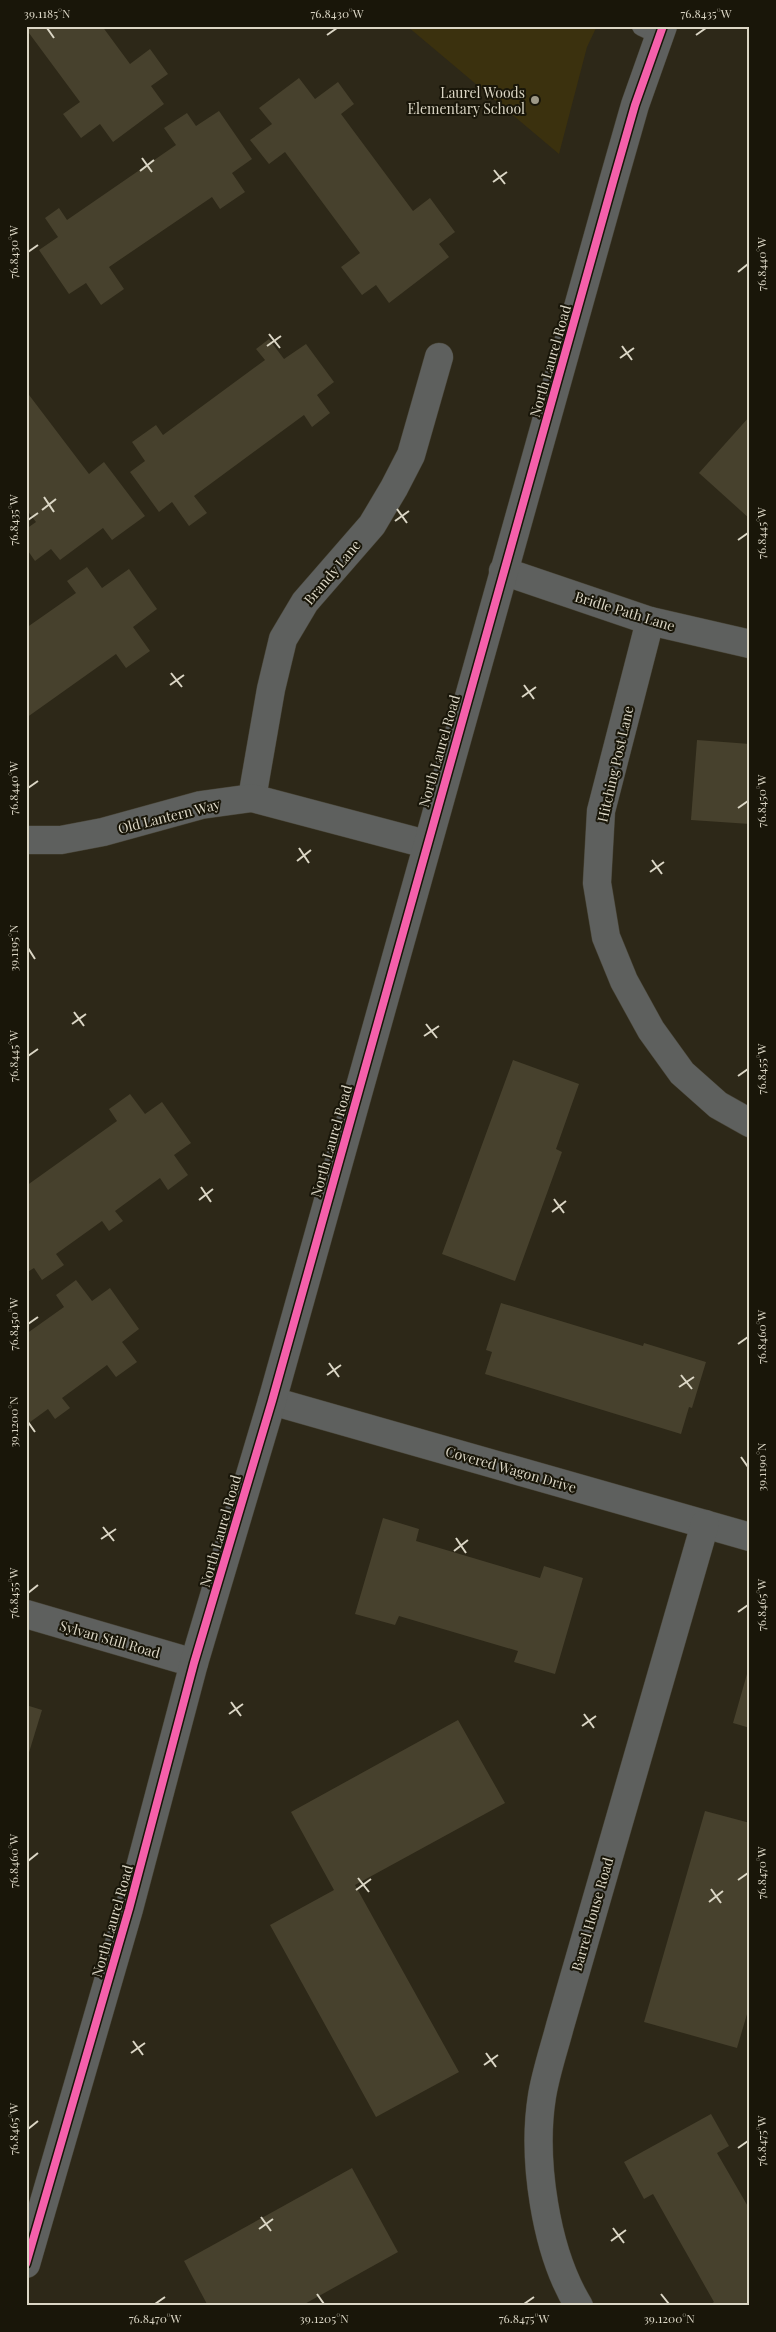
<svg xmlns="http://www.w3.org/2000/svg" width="776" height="2332" font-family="'Playfair Display',serif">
  <rect width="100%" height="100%" fill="#2d2818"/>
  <!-- built -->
  <path fill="#3b310e" d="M407,26H597L587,47L559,154Z"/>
  <!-- building -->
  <g fill="#47412d">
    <path d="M26,26H102L130,64L150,49L168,74L151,86L164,104L113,142L100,124L81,138L63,114L80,102L26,29Z"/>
    <path d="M299,78L315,99L338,82L354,104L341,114L413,211L430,198L455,232L439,244L449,257L389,303L376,285L362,295L341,267L360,253L285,152L269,164L250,140L272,124L259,108Z"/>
    <path d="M219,111L252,159L232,173L245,192L220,209L212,197L109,267L124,289L101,305L86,283L69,294L39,250L58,237L45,218L59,208L67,220L176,145L164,128L187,113L196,126Z"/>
    <path d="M269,339L284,359L306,344L334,382L317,395L330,413L312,427L304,415L194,496L207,513L189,526L172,502L159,512L130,472L145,461L132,442L156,425L163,435L265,360L256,349Z"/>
    <path d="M26,391L89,474L104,462L145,516L112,540L103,528L60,560L51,549L35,561L26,548V529L36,522L26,509Z"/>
    <path d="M750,416V519L699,473Z"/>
    <path d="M87,567L102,588L129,569L157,609L133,627L150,651L126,668L116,654L26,718V628L76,593L67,581Z"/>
    <path d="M697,740L750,744V824L691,820Z"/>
    <path d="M513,1060L579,1084L556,1149L562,1152L515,1281L442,1254Z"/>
    <path d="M130,1094L145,1114L162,1102L191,1143L174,1155L188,1175L168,1190L160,1178L115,1211L123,1221L109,1231L102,1221L56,1254L64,1265L42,1280L34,1268L26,1273V1186L117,1121L109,1109Z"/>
    <path d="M76,1280L92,1301L110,1288L139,1329L122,1342L137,1362L116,1377L107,1365L62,1398L70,1408L55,1419L48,1409L26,1425V1334L64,1307L56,1295Z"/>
    <path d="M501,1303L643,1346L644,1343L706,1362L692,1408L689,1407L681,1434L485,1374L492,1352L486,1350Z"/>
    <path d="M383,1518L419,1529L416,1541L540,1578L544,1566L583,1578L555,1674L514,1662L518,1651L399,1616L395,1625L355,1614Z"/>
    <path d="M749,1667H750V1728L733,1723Z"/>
    <path d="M26,1705L42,1710L27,1759H26Z"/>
    <path d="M458,1720L505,1803L355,1885L459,2072L376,2117L270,1925L334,1890L291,1812Z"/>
    <path d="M705,1811L750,1823V2004L737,2048L644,2022Z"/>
    <path d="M711,2114L729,2146L717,2153L750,2210V2306H708L714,2302L653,2194L644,2199L624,2162Z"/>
    <path d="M352,2168L398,2252L301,2306H208L184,2261Z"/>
  </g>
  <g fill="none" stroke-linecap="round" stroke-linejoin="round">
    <defs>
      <path id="lane" d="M642,26L659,34"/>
      <g id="street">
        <path d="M503,571L650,621L750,644"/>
        <path d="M650,621L601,811L597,883L606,937L624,981L651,1030L682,1073L718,1105L750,1123"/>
        <path d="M252,798L271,689L283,639L305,602L372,525L394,488L411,455L439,357"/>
        <path d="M26,840H61L103,832L201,805L252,798L426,844"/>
        <path d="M272,1401L750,1537"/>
        <path d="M26,1614L194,1663"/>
        <path d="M26,2264L129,1909L194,1663L272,1401L613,182L635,105L663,26"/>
        <path d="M579,2306C545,2251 532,2158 542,2096C546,2072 554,2049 560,2026L705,1524"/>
      </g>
    </defs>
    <!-- lane casing -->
    <use href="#lane" stroke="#474335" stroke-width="21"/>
    <!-- street casing -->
    <use href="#street" stroke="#474335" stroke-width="29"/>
    <!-- lane -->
    <use href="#lane" stroke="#5e605e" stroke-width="20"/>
    <!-- street -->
    <use href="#street" stroke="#5e605e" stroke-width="28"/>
    <defs>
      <path id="cycleway" d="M26,2264L129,1909L194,1663L272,1401L613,182L635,105L663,26"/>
    </defs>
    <!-- cycleway casing -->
    <use href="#cycleway" stroke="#191609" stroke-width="11"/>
    <!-- cycleway -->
    <use href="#cycleway" stroke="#f560ab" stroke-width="8"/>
  </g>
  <!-- ticks -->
  <path fill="none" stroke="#dbd6c5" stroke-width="2" d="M47,28L54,38M327,35L337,28M696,35L706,28M142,158L152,172M494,170L505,184M140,171L154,160M493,182L507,172M28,252L38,245M738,272L748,264M269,334L280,348M267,346L281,336M622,346L632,360M620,358L634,348M44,497L54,512M397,509L407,523M42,510L56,499M28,520L38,513M395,521L409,511M738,540L748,533M171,673L182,687M170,685L184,675M524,685L534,699M522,697L536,687M28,788L38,781M738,808L748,801M299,848L309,863M652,860L662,874M297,861L311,850M650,872L664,862M28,948L35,959M74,1012L84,1026M72,1024L86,1014M426,1024L437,1038M424,1036L439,1026M28,1056L38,1049M738,1076L748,1069M201,1187L211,1202M554,1199L564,1213M199,1200L213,1189M552,1212L566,1201M28,1324L38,1317M738,1344L748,1337M329,1363L339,1377M327,1375L341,1365M681,1375L692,1389M679,1387L694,1377M28,1422L35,1432M741,1457L748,1467M103,1527L114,1541M456,1538L466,1553M101,1539L116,1529M454,1551L468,1540M28,1593L38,1585M738,1612L748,1605M231,1702L241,1716M229,1714L243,1704M584,1714L594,1728M582,1726L596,1716M28,1861L38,1853M358,1878L369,1892M738,1880L748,1873M711,1889L721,1903M356,1890L371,1879M709,1902L723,1891M133,2041L143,2055M131,2053L145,2043M486,2053L496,2067M484,2065L498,2055M28,2129L38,2121M738,2148L748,2141M261,2217L271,2231M613,2228L624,2243M259,2229L273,2219M611,2241L626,2230M317,2294L324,2304M661,2294L669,2304M155,2304L165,2297M524,2304L534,2297"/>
  <!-- markers -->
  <circle fill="#9e9988" stroke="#191609" stroke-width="2" cx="535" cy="100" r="5"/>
  <g text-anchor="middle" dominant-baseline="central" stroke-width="4" stroke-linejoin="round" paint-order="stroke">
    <!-- poi labels -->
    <g font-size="14" fill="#dbd6c5" stroke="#191609" text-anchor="end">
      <text x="525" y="92">Laurel Woods<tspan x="525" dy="16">Elementary School</tspan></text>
    </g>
    <!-- street labels -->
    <g font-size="14" fill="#dbd6c5" stroke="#191609">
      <text transform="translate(550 361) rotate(-74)">North Laurel Road</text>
      <text transform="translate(332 572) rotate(-50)">Brandy Lane</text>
      <text transform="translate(625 611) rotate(17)">Bridle Path Lane</text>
      <text transform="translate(439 751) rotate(-74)">North Laurel Road</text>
      <text transform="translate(615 764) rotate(-77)">Hitching Post Lane</text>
      <text transform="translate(169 816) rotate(-14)">Old Lantern Way</text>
      <text transform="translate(331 1141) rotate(-74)">North Laurel Road</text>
      <text transform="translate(511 1469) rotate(16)">Covered Wagon Drive</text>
      <text transform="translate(220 1531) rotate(-74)">North Laurel Road</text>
      <text transform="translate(110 1639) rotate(16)">Sylvan Still Road</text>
      <text transform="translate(592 1914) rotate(-74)">Barrel House Road</text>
      <text transform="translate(112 1921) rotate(-74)">North Laurel Road</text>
    </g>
  </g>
  <!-- border -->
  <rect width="776" height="2332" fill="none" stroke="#191609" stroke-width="55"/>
  <rect x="28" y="28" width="720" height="2276" fill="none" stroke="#dbd6c5" stroke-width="2"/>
  <g font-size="12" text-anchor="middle" fill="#dbd6c5">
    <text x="47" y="18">39.1185°N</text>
    <text x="337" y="18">76.8430°W</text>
    <text x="706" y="18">76.8435°W</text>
    <text transform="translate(14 252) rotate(-90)" y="4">76.8430°W</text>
    <text transform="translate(762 264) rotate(-90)" y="4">76.8440°W</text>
    <text transform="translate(14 520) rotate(-90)" y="4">76.8435°W</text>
    <text transform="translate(762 533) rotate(-90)" y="4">76.8445°W</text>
    <text transform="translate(14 788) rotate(-90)" y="4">76.8440°W</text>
    <text transform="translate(762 801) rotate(-90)" y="4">76.8450°W</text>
    <text transform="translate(14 948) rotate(-90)" y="4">39.1195°N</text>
    <text transform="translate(14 1056) rotate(-90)" y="4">76.8445°W</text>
    <text transform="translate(762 1069) rotate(-90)" y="4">76.8455°W</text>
    <text transform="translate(14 1324) rotate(-90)" y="4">76.8450°W</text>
    <text transform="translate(762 1337) rotate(-90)" y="4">76.8460°W</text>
    <text transform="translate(14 1422) rotate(-90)" y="4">39.1200°N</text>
    <text transform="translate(762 1467) rotate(-90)" y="4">39.1190°N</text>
    <text transform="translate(14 1593) rotate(-90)" y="4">76.8455°W</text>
    <text transform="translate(762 1605) rotate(-90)" y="4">76.8465°W</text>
    <text transform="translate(14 1861) rotate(-90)" y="4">76.8460°W</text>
    <text transform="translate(762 1873) rotate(-90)" y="4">76.8470°W</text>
    <text transform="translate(14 2129) rotate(-90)" y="4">76.8465°W</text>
    <text transform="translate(762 2141) rotate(-90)" y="4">76.8475°W</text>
    <text x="155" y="2323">76.8470°W</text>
    <text x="324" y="2323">39.1205°N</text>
    <text x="524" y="2323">76.8475°W</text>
    <text x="669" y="2323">39.1200°N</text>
  </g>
</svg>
